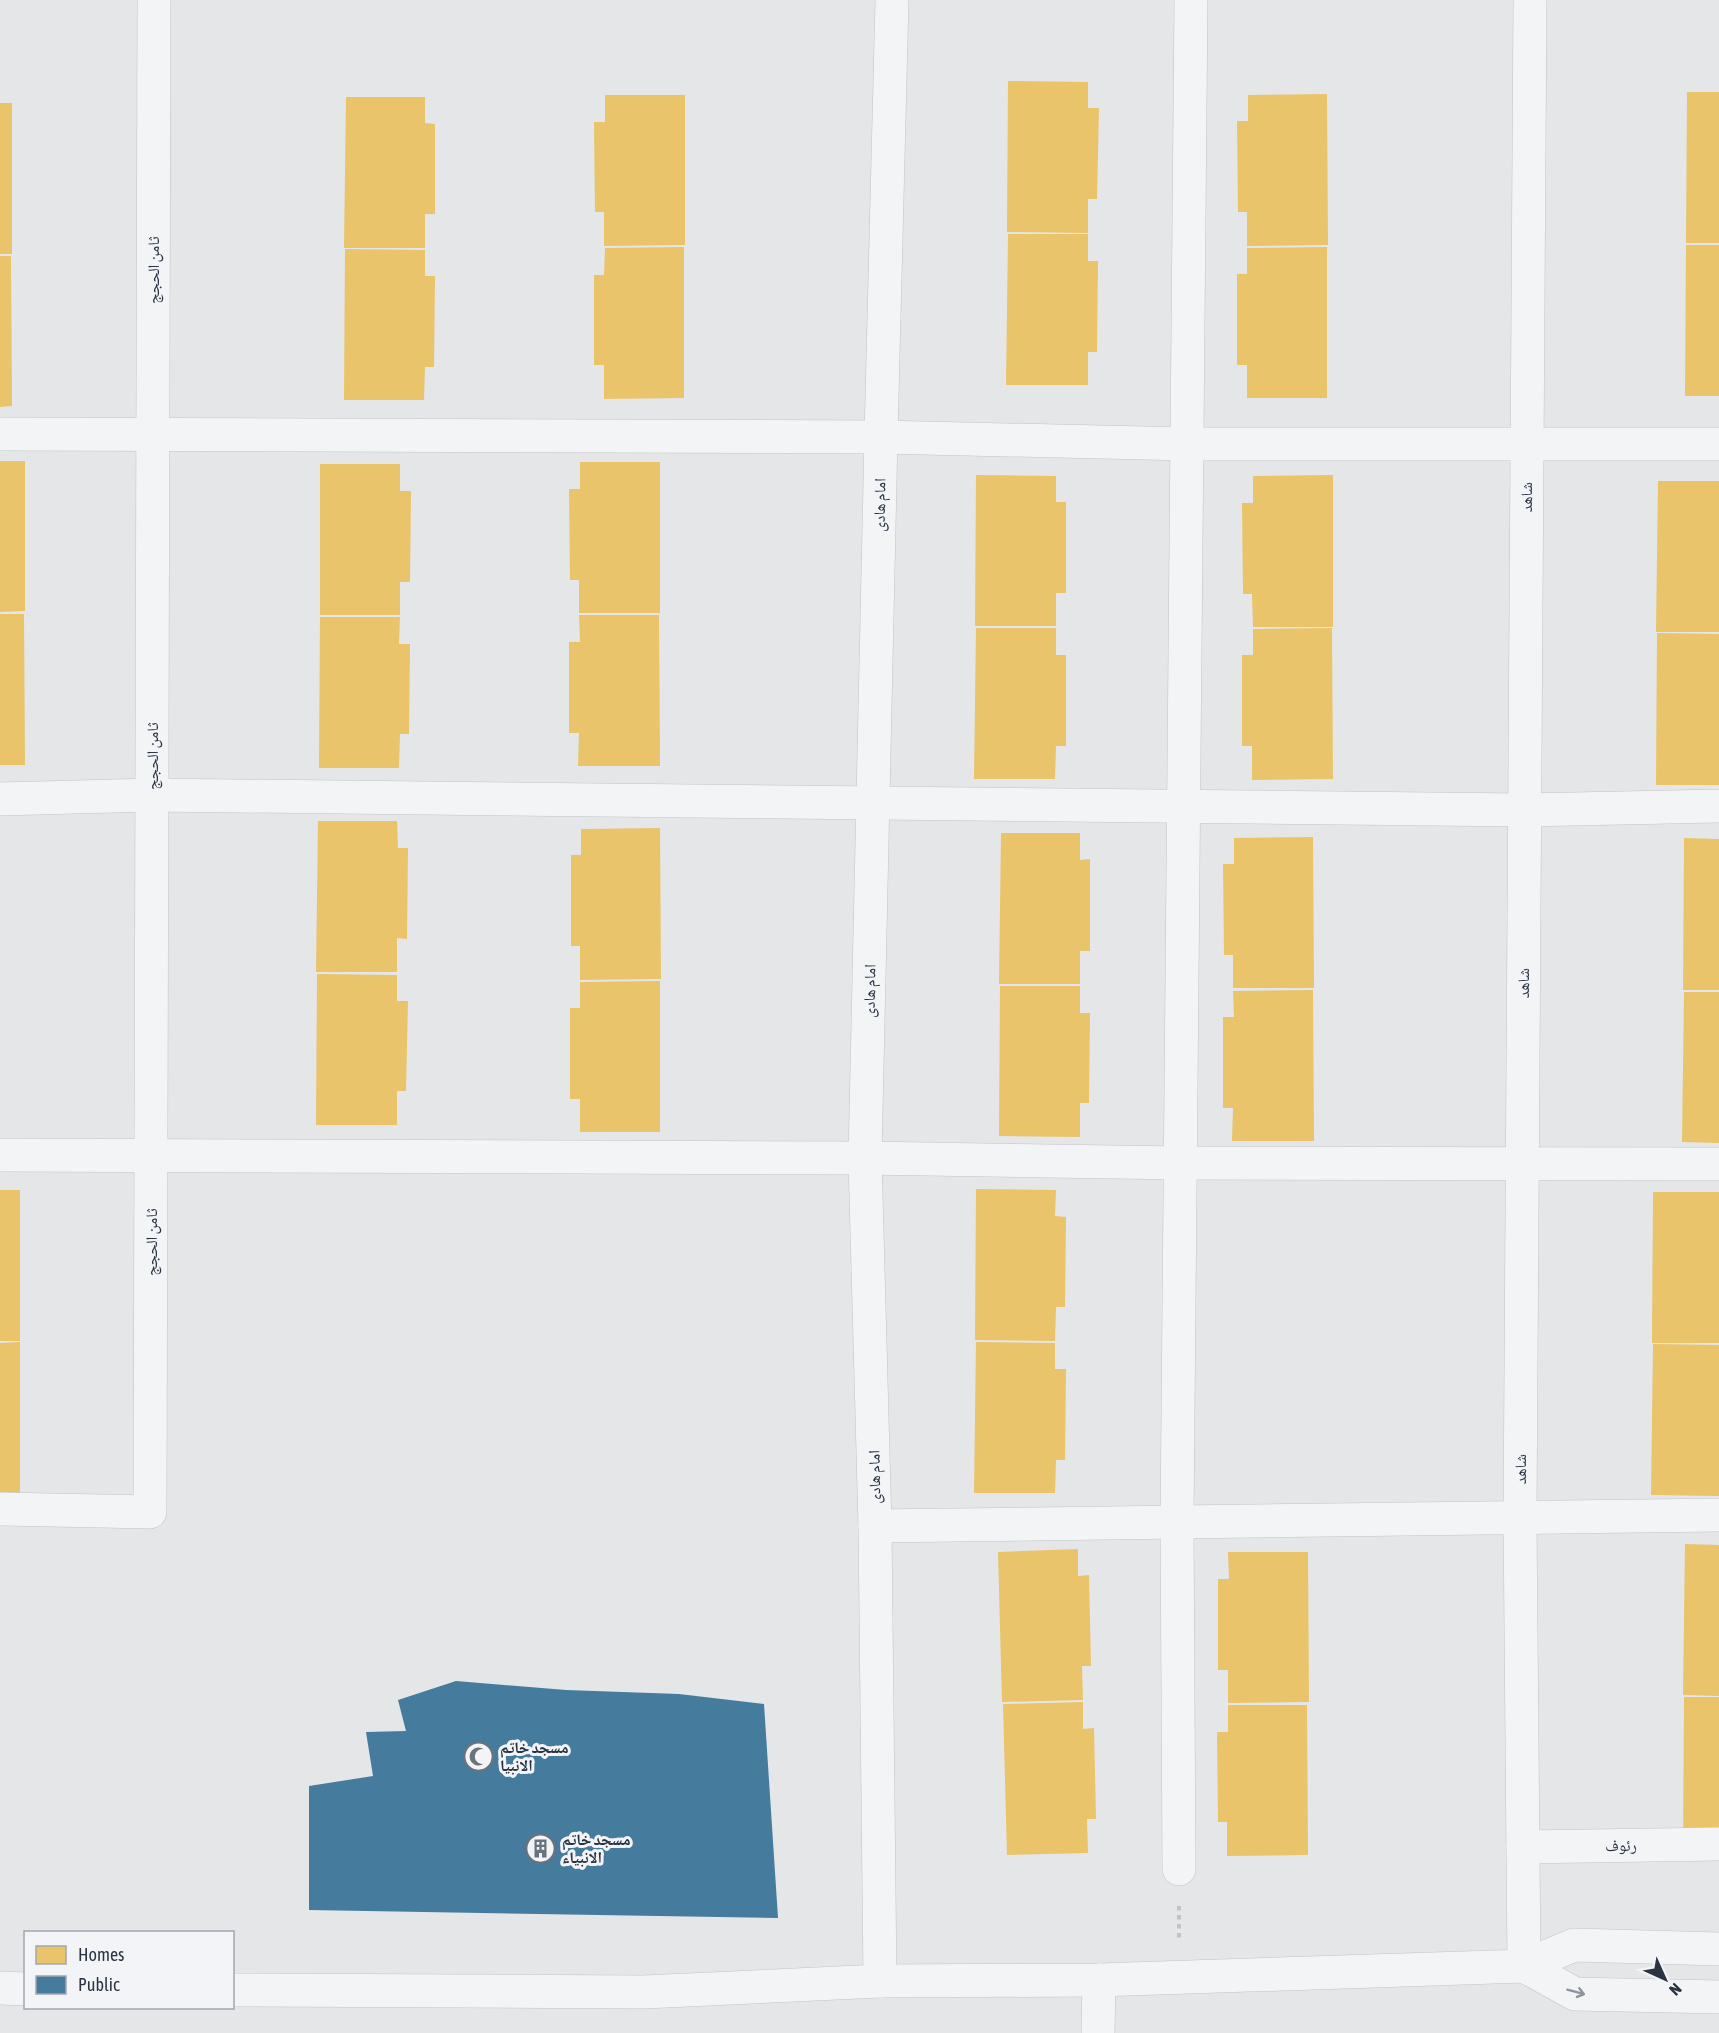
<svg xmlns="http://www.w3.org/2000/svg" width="1719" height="2033" font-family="'Asap Condensed','Noto Naskh Arabic',sans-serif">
  <rect width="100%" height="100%" fill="#e4e6e8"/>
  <!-- homes -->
  <g fill="#e9c46a">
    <path d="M1008,81L1088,82V108H1099L1097,199H1088V233L1007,232Z"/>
    <path d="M1687,92H1719V243H1686Z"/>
    <path d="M1327,94L1328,245L1247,246V212H1238L1237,121H1248V95Z"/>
    <path d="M605,95H685V245L604,246V212H595L594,122H605Z"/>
    <path d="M346,97H425V123L435,124V214H425V248H344Z"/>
    <rect x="0" y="103" width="12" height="151"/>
    <path d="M1008,234H1088V261H1098L1097,352H1088V385H1006Z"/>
    <path d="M1686,245H1719V396H1685Z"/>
    <path d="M684,247V398L604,399V365H594V275H604L605,248Z"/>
    <path d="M1327,247V398H1247V365H1237V274H1247V248Z"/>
    <path d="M345,249L425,250V276H435L434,367H425L424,400H344Z"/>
    <path d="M0,256H11L12,406L0,407Z"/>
    <path d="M0,461H25V611L0,612Z"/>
    <path d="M580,462H660V613H579V580H570L569,489H580Z"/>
    <path d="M320,464H400V491H411L410,582H400V615H320Z"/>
    <path d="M976,475L1056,476V502H1066V593H1056V626H975Z"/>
    <path d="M1333,475V627H1253L1252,594H1243L1242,503H1253V476Z"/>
    <path d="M1658,481H1719V632H1656Z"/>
    <path d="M0,614H24L25,765H0Z"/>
    <path d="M579,615H659L660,766H578L579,733H569V642H580Z"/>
    <path d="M320,617H400L399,644H410L409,734H400L399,768H319Z"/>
    <path d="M976,628H1056V655H1066V746H1056L1055,779H974Z"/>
    <path d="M1332,628L1333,779L1252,780V746H1242V655H1253V629Z"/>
    <path d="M1657,633L1719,634V785H1656Z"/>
    <path d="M318,821H397L398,848H408L407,939L397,938V972H316Z"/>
    <path d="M660,828L661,979L580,980V946H571V855H581V829Z"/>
    <path d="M1001,833H1080V860L1090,859V951H1080V984H999Z"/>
    <path d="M1313,837L1314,988H1233V955H1224L1223,864H1234V838Z"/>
    <path d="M1684,838L1719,839V990H1683Z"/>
    <path d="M317,974L397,975V1001H408L406,1091H397V1125H316Z"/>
    <path d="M660,981V1132H580V1099H570V1008H580V982Z"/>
    <path d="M1000,986H1080V1013H1090L1089,1103H1080V1137L999,1136Z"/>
    <path d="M1313,990L1314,1141H1232L1233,1108H1223V1017H1234L1233,991Z"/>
    <path d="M1684,992H1719V1143L1682,1142Z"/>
    <path d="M976,1189L1056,1190L1055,1216L1066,1217L1065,1307H1056L1055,1341L975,1340Z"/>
    <rect x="0" y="1190" width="20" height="151"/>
    <path d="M1653,1192H1719V1343H1652Z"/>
    <path d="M20,1342V1493L0,1494V1343Z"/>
    <path d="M976,1342L1055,1343V1369H1066L1065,1460H1056L1055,1493H974Z"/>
    <path d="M1653,1344L1719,1345V1496L1651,1495Z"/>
    <path d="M1685,1544L1719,1545V1696L1683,1695Z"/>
    <path d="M1078,1549V1576L1089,1575L1091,1666H1082L1083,1700L1002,1702L998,1552Z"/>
    <path d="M1228,1552H1308L1309,1702L1228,1703V1670H1218V1579H1229Z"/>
    <path d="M1684,1697H1719V1848H1683Z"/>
    <path d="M1083,1702V1729L1094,1728L1096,1819H1087L1088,1853L1007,1855L1003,1704Z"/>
    <path d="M1228,1705H1307L1308,1855L1227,1856V1822H1218L1217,1732H1228Z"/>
  </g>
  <!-- public -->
  <path fill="#457b9d" d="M456,1681L566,1690L679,1694L764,1704L778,1918L309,1910V1786L373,1776L366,1732L406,1731L398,1700Z"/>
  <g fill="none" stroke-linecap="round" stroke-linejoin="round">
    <defs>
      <g id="minor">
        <path d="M0,434L881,437L1187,444H1719"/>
        <path d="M0,799L152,795L1524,810L1719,806"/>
        <path d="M0,1155L865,1158L1180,1163L1719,1164"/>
        <path d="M0,1509L150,1512L154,0"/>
        <path d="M875,1526L1719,1515"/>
        <path d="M1523,1847L1719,1844"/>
        <path d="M1179,1869L1177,1522L1191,0"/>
        <path d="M1524,1966L1520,1518L1530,0"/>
        <path d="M880,1981L875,1526L865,1158L881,437L892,0"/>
      </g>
      <g id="tertiary">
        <path d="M1524,1966L1575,1994L1719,1997"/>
        <path d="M0,1988L26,1989"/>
        <path d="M232,1990L644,1992L880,1981L1099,1980L1524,1966L1574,1945L1719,1949"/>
        <path d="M1098,2033L1099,1980"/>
      </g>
    </defs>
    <!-- minor casing -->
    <use href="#minor" stroke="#c2c4c6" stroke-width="34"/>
    <!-- tertiary casing -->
    <use href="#tertiary" stroke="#c2c4c6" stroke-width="34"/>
    <!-- path -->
    <path stroke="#c3c4c8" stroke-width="4" stroke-dasharray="4.5 4.5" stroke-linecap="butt" d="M1179,1906V1941"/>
    <!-- minor -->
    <use href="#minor" stroke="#f3f4f5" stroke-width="33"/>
    <!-- tertiary -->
    <use href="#tertiary" stroke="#f3f4f5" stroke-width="33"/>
  </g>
  <!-- one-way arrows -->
  <defs><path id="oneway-shaft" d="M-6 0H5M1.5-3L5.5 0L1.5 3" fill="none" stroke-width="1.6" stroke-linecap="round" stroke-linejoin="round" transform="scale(1.5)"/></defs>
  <use stroke="#8e949c" href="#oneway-shaft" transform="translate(1576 1992) rotate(15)"/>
  <!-- icons -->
  <defs>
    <symbol id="mosque-ring" viewBox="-11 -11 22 22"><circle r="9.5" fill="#f2f4f7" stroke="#6b727c" stroke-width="1.5"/><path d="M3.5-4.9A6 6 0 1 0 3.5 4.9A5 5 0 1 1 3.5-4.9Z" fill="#6b727c"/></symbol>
    <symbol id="building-ring" viewBox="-11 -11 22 22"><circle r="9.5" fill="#f2f4f7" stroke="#6b727c" stroke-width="1.5"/><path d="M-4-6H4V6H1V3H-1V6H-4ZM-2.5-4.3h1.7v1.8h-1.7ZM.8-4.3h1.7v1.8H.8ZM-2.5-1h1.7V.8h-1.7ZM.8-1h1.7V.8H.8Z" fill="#6b727c"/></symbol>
  </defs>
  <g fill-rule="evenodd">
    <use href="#mosque-ring" x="462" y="1740" width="33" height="33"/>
    <use href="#building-ring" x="524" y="1832" width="33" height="33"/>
  </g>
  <g text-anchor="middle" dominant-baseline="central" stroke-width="6" stroke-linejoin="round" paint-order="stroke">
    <!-- street labels -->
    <g font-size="16" fill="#2a3342" stroke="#f2f4f7">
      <text transform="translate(153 270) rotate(-90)">ثامن الحجج</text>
      <text transform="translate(1526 497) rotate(-90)">شاهد</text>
      <text transform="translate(879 505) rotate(-89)">امام هادی</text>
      <text transform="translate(152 756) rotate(-90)">ثامن الحجج</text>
      <text transform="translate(1523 983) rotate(-90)">شاهد</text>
      <text transform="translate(869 991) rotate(-89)">امام هادی</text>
      <text transform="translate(151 1242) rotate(-90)">ثامن الحجج</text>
      <text transform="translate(1520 1469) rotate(-90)">شاهد</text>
      <text transform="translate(874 1477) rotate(-91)">امام هادی</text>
      <text transform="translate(1621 1845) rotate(-1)">رئوف</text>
    </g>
    <!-- poi labels -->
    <g font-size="16" font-weight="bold" fill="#2a3342" stroke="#f2f4f7" text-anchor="start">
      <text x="500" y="1747">مسجد خاتم<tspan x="500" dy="18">الانبیا</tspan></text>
      <text x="562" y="1839">مسجد خاتم<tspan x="562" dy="18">الانبیاء</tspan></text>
    </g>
  </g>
  <!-- legend -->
  <rect x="24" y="1931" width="210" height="78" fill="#f2f4f7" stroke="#a2a7af" stroke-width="1.5"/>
  <rect x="36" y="1946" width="30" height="18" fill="#e9c46a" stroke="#a2a7af" stroke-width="1.5"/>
  <text x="78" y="1961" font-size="18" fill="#2a3342">Homes</text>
  <rect x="36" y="1976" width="30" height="18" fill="#457b9d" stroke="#a2a7af" stroke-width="1.5"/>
  <text x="78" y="1991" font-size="18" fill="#2a3342">Public</text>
  <!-- north arrow -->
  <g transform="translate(1665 1979) rotate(135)" stroke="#f2f4f7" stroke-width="4.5" paint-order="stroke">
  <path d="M0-4.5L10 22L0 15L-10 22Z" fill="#2a3342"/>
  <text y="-9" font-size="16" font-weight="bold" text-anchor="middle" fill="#2a3342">N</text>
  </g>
</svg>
